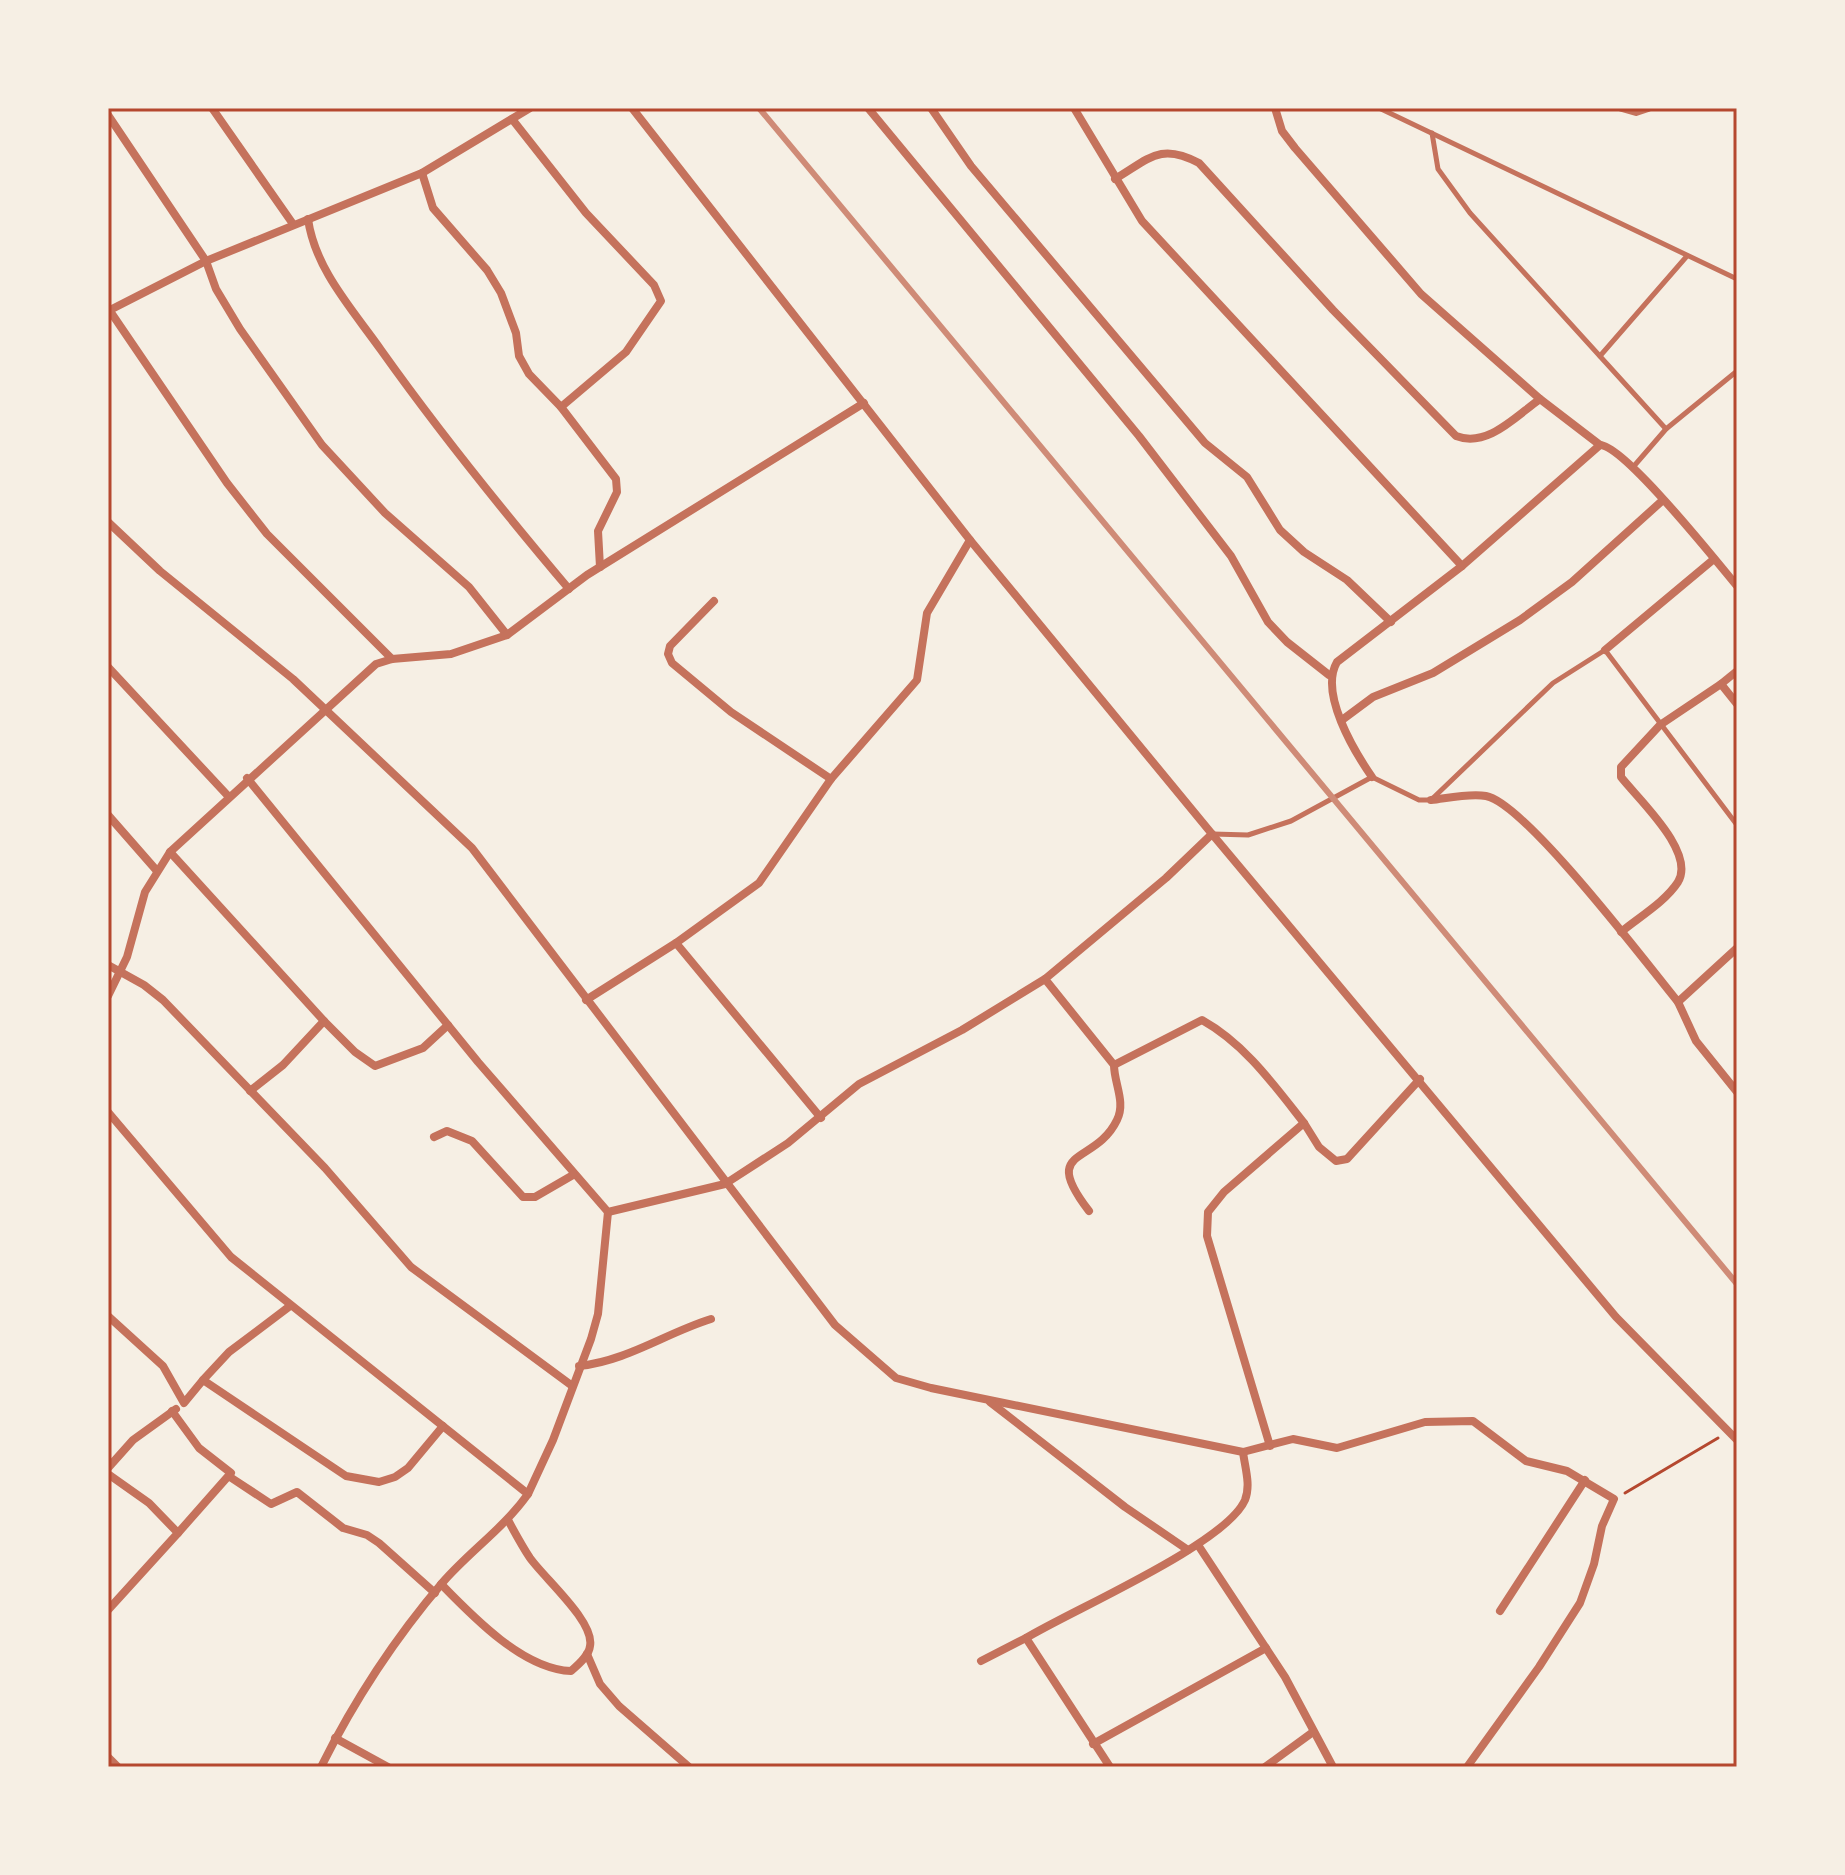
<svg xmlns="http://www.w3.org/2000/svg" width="1845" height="1875" font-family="Overpass,sans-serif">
  <rect width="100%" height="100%" fill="#f6efe4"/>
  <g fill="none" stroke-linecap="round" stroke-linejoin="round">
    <!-- path -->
    <path stroke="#b5482f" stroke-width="3" d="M1625,1493L1718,1438"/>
    <!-- service -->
    <g stroke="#c5725c" stroke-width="5">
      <path d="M1379,108L1737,279"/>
      <path d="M1432,133L1438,169L1470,213L1666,429"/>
      <path d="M1600,356L1687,256"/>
      <path d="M1634,466L1666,429L1737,371"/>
      <path d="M1213,834L1248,835L1291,821L1372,777L1419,800H1431L1553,683L1605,650L1737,825"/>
    </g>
    <!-- minor -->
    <g stroke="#c5725c" stroke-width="8">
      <path d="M212,108L293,224"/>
      <path d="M632,108L970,540L1212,834L1616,1317L1737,1440"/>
      <path d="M868,108L1139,436L1231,556L1268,622L1287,642L1329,675"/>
      <path d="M931,108L971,166L1205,443L1247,477L1280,530L1304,552L1347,580L1391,622"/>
      <path d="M1074,108L1142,221L1462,566"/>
      <path d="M1275,108L1282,131L1295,148L1421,294L1540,399L1600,445"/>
      <path d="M1622,108L1636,112L1648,108"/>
      <path d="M108,115L206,261L216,289L240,329L322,445L385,513L469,587L507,635"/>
      <path d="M512,119L586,213L654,285L661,301L626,352L561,407"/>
      <path d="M422,173L433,208L487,270L501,293L516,333L519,356L529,374L561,407L616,479L617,492L598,531L600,567"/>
      <path d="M1115,179C1149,159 1160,142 1199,163L1333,310L1456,436C1487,448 1515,417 1540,399"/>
      <path d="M308,219C315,269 352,309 381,350C440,433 503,511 569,589"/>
      <path d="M108,311L206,261L422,173L530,108"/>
      <path d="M110,311L227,483L267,534L392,659"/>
      <path d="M108,522L160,571L293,679L472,848L835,1325L896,1378L931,1388L1243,1452C1245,1468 1251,1485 1245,1500C1226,1544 1072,1610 1026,1638L1110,1767"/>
      <path d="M714,601L670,646L668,654L672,663L731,712L831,779"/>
      <path d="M1605,650L1714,559"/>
      <path d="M108,667L229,797"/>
      <path d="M1721,684L1737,671"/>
      <path d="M1342,720L1373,697L1433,673L1520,620L1572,582L1663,500"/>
      <path d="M1372,777C1354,751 1319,693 1337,662L1462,566L1600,445C1625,446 1716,561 1737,586"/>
      <path d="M247,778L478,1062L608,1212L725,1184L788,1143L859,1084L962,1030L1045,979"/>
      <path d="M1431,800C1448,798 1470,793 1486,796C1525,803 1647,964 1678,1002L1737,948"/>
      <path d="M108,815L157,871"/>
      <path d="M1212,834L1166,878L1045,979L1114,1065L1202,1020C1245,1044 1274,1085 1304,1123"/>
      <path d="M170,852L324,1021L283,1065L250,1091"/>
      <path d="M1621,932C1639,917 1665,902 1678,882C1696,852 1639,800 1621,777V767L1660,725L1721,684L1737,704"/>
      <path d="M676,943L759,883L831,779L917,680L927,613L970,540"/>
      <path d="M108,965L144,985L163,1000L325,1168L411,1267L571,1385"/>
      <path d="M108,996L127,957L145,892L170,852L376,664L392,659L451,654L507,635L587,575L864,403"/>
      <path d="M586,1000L676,943L821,1118"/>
      <path d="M1678,1002L1696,1041L1737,1092"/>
      <path d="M324,1021L355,1052L375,1066L423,1048L448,1025"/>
      <path d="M108,1112L231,1257L528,1494C504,1528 470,1551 443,1582C396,1637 353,1703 321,1767"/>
      <path d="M434,1137L447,1131L472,1141L523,1197H535L573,1175"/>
      <path d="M1089,1211C1039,1146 1095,1166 1117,1120C1126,1102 1114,1083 1114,1065"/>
      <path d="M108,1316L163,1366L184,1403L203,1380L346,1476L379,1482L395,1477L408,1468L443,1426"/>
      <path d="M579,1366C627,1361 666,1333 711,1319"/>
      <path d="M203,1380L229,1352L290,1306"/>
      <path d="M990,1402L1125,1507L1188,1550"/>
      <path d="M172,1411L199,1448L231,1473L178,1533"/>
      <path d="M1270,1446L1207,1236L1208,1212L1224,1192L1304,1123L1319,1147L1336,1161L1347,1159L1420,1079"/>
      <path d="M1243,1452L1293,1439L1337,1448L1425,1422L1473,1421L1526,1461L1567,1471L1614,1499L1602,1526L1594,1564L1580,1603L1539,1667L1467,1767"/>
      <path d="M108,1468L133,1440L176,1409"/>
      <path d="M108,1474L149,1503L178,1533L108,1610"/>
      <path d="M230,1477L271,1504L297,1492L343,1528L367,1535L379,1543L435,1593"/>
      <path d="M528,1494L553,1440L591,1339L598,1314L608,1212"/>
      <path d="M1198,1545L1285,1677L1333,1767"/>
      <path d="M441,1584C473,1617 523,1669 571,1671C578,1665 589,1656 590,1646C595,1622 545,1579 530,1558C522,1546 515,1533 508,1520"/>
      <path d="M1500,1611L1585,1480"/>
      <path d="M587,1654L600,1684L619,1706L689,1767"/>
      <path d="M981,1661L1026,1638"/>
      <path d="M335,1738L388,1767"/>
      <path d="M1093,1744L1266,1648"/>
      <path d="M108,1757L118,1767"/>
      <path d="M1265,1767L1313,1732"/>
    </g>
    <!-- rail -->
    <path stroke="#cf8b77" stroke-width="6" d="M759,108L1737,1284"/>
  </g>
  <!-- border -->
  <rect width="1845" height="1875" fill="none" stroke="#f6efe4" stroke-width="220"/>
  <rect x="110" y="110" width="1625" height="1655" fill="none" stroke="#b5482f" stroke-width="3"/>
</svg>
